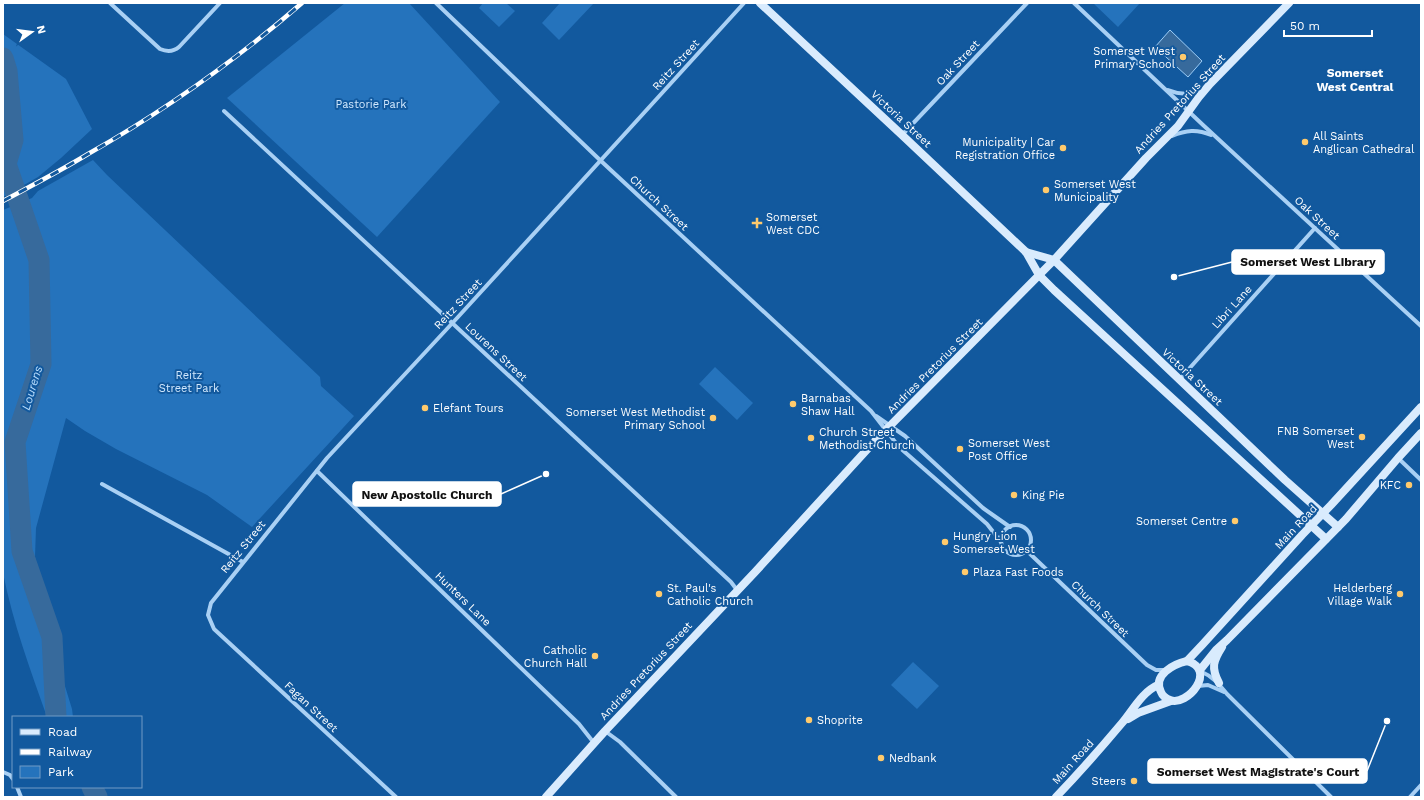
<svg xmlns="http://www.w3.org/2000/svg" width="1424" height="800" font-family="'Work Sans',sans-serif">
  <rect width="100%" height="100%" fill="#12599e"/>
  <!-- green -->
  <g fill="#2573bc">
    <path d="M345,3H409L500,102L377,237L227,98Z"/>
    <path d="M483,3H506L515,11L499,27L479,8Z"/>
    <path d="M560,3H594L559,40L542,23Z"/>
    <path d="M1093,3H1140L1118,27Z"/>
    <path d="M3,34L66,79L92,129L61,158L38,177L3,197Z"/>
    <path d="M93,160L107,175L320,377L321,386L354,416L252,527L207,495L116,449L85,431L66,418L36,528L35,557L43,595L55,634L57,660L72,709L73,717H47C30,669 13,623 3,573V210L32,198L38,191Z"/>
    <path d="M715,367L753,403L737,420L699,384Z"/>
    <path d="M913,662L939,686L917,709L891,685Z"/>
  </g>
  <!-- water -->
  <path fill="#376a9c" stroke="#9bccf7" d="M1170,30L1202,61L1188,77L1155,47Z"/>
  <g fill="none" stroke-linecap="round" stroke-linejoin="round">
    <!-- river -->
    <g stroke="#376a9c" stroke-width="21">
      <path d="M3,58L7,71L13,140L6,164L39,260L41,364L15,442L22,551L52,637L56,717"/>
      <path d="M92,787L97,797"/>
    </g>
    <!-- street -->
    <g stroke="#a9d0f4" stroke-width="4">
      <path d="M110,3L160,49C167,52 173,52 179,47L220,3"/>
      <path d="M436,3L601,161L871,411L899,447L987,524L1001,542"/>
      <path d="M1074,3L1203,125L1421,326"/>
      <path d="M1168,90C1180,95 1191,95 1202,90"/>
      <path d="M224,111L731,582L737,590"/>
      <path d="M902,135L1027,3"/>
      <path d="M1172,136C1186,130 1197,129 1211,135"/>
      <path d="M1179,380L1315,228"/>
      <path d="M876,416L905,436L983,508L1010,527"/>
      <path d="M1398,458L1421,480"/>
      <path d="M317,471L579,724L594,743"/>
      <path d="M102,484L243,562"/>
      <circle cx="1016" cy="540" r="15"/>
      <path d="M1027,551L1147,665L1156,670H1166"/>
      <path d="M1200,671C1212,676 1219,684 1227,694L1331,797"/>
      <path d="M1198,686L1208,685L1224,692"/>
      <path d="M605,731L620,742L676,797"/>
      <path d="M3,772L10,775L13,779"/>
      <path d="M17,787L21,797"/>
      <path d="M396,797L214,629L208,615L211,603L327,458L458,317L744,3"/>
      <path d="M1410,797L1421,785"/>
    </g>
    <!-- secondary -->
    <g stroke="#d9ebfd" stroke-width="8">
      <path d="M760,3L902,135L1026,252L1039,275L1054,290L1326,539"/>
      <path d="M1026,252L1054,260L1285,480L1338,527"/>
      <path d="M1187,661L1203,644L1302,535L1331,505L1421,407"/>
      <path d="M1187,661C1218,670 1187,707 1170,700C1166,699 1162,695 1161,692C1152,675 1174,664 1187,661Z"/>
      <path d="M1200,670L1216,650L1227,640L1346,519L1398,458L1421,433"/>
      <path d="M1219,683C1211,668 1213,661 1222,647"/>
      <path d="M1128,719L1138,713L1171,701"/>
      <path d="M546,797L605,731L756,571L873,443L1054,260L1146,158L1178,126L1199,97L1210,84L1289,3"/>
      <path d="M1056,797C1079,773 1101,748 1122,723C1133,710 1142,692 1158,685"/>
    </g>
    <defs>
      <path id="rail" d="M3,201C31,186 60,171 88,154C164,111 236,60 302,3"/>
    </defs>
    <!-- rail casing -->
    <use href="#rail" stroke="#fff" stroke-width="4.5"/>
    <!-- rail -->
    <use href="#rail" stroke="#12599e" stroke-width="3" stroke-dasharray="9" stroke-linecap="butt"/>
  </g>
  <!-- markers -->
  <g fill="#ffca6c" stroke="#12599e" stroke-width="1.5">
    <circle cx="1183" cy="57" r="4"/>
    <circle cx="1305" cy="142" r="4"/>
    <circle cx="1063" cy="148" r="4"/>
    <circle cx="1046" cy="190" r="4"/>
    <path d="M755 217h4v4h4v4h-4v4h-4v-4h-4v-4h4z"/>
    <circle cx="793" cy="404" r="4"/>
    <circle cx="425" cy="408" r="4"/>
    <circle cx="713" cy="418" r="4"/>
    <circle cx="1362" cy="437" r="4"/>
    <circle cx="811" cy="438" r="4"/>
    <circle cx="960" cy="449" r="4"/>
    <circle cx="1409" cy="485" r="4"/>
    <circle cx="1014" cy="495" r="4"/>
    <circle cx="1235" cy="521" r="4"/>
    <circle cx="945" cy="542" r="4"/>
    <circle cx="965" cy="572" r="4"/>
    <circle cx="659" cy="594" r="4"/>
    <circle cx="1400" cy="594" r="4"/>
    <circle cx="595" cy="656" r="4"/>
    <circle cx="809" cy="720" r="4"/>
    <circle cx="881" cy="758" r="4"/>
    <circle cx="1134" cy="781" r="4"/>
  </g>
  <g text-anchor="middle" dominant-baseline="central" stroke-width="4" stroke-linejoin="round" paint-order="stroke">
    <!-- poi labels -->
    <g font-size="11" fill="#fff" stroke="#12599e" text-anchor="start">
      <text x="1175" y="51" text-anchor="end">Somerset West<tspan x="1175" dy="13">Primary School</tspan></text>
      <text x="1313" y="136">All Saints<tspan x="1313" dy="13">Anglican Cathedral</tspan></text>
      <text x="1055" y="142" text-anchor="end">Municipality | Car<tspan x="1055" dy="13">Registration Office</tspan></text>
      <text x="1054" y="184">Somerset West<tspan x="1054" dy="13">Municipality</tspan></text>
      <text x="766" y="217">Somerset<tspan x="766" dy="13">West CDC</tspan></text>
      <text x="801" y="398">Barnabas<tspan x="801" dy="13">Shaw Hall</tspan></text>
      <text x="433" y="408">Elefant Tours</text>
      <text x="705" y="412" text-anchor="end">Somerset West Methodist<tspan x="705" dy="13">Primary School</tspan></text>
      <text x="1354" y="431" text-anchor="end">FNB Somerset<tspan x="1354" dy="13">West</tspan></text>
      <text x="819" y="432">Church Street<tspan x="819" dy="13">Methodist Church</tspan></text>
      <text x="968" y="443">Somerset West<tspan x="968" dy="13">Post Office</tspan></text>
      <text x="1401" y="485" text-anchor="end">KFC</text>
      <text x="1022" y="495">King Pie</text>
      <text x="1227" y="521" text-anchor="end">Somerset Centre</text>
      <text x="953" y="536">Hungry Lion<tspan x="953" dy="13">Somerset West</tspan></text>
      <text x="973" y="572">Plaza Fast Foods</text>
      <text x="667" y="588">St. Paul's<tspan x="667" dy="13">Catholic Church</tspan></text>
      <text x="1392" y="588" text-anchor="end">Helderberg<tspan x="1392" dy="13">Village Walk</tspan></text>
      <text x="587" y="650" text-anchor="end">Catholic<tspan x="587" dy="13">Church Hall</tspan></text>
      <text x="817" y="720">Shoprite</text>
      <text x="889" y="758">Nedbank</text>
      <text x="1126" y="781" text-anchor="end">Steers</text>
    </g>
    <!-- street labels -->
    <g font-size="11" fill="#fff" stroke="#12599e">
      <text transform="translate(958 63) rotate(-47)">Oak Street</text>
      <text transform="translate(676 65) rotate(-48)">Reitz Street</text>
      <text transform="translate(1180 104) rotate(-48)">Andries Pretorius Street</text>
      <text transform="translate(901 119) rotate(43)">Victoria Street</text>
      <text transform="translate(659 203) rotate(43)">Church Street</text>
      <text transform="translate(1317 218) rotate(43)">Oak Street</text>
      <text transform="translate(458 304) rotate(-47)">Reitz Street</text>
      <text transform="translate(1232 307) rotate(-48)">Libri Lane</text>
      <text transform="translate(496 352) rotate(43)">Lourens Street</text>
      <text transform="translate(935 366) rotate(-45)">Andries Pretorius Street</text>
      <text transform="translate(1192 377) rotate(43)">Victoria Street</text>
      <text transform="translate(1296 527) rotate(-47)">Main Road</text>
      <text transform="translate(243 547) rotate(-51)">Reitz Street</text>
      <text transform="translate(463 599) rotate(44)">Hunters Lane</text>
      <text transform="translate(1100 609) rotate(44)">Church Street</text>
      <text transform="translate(646 671) rotate(-47)">Andries Pretorius Street</text>
      <text transform="translate(311 707) rotate(43)">Fagan Street</text>
      <text transform="translate(1073 762) rotate(-48)">Main Road</text>
    </g>
    <!-- park labels -->
    <g font-size="11" fill="#d1e8fe" stroke="#12599e">
      <text x="371" y="104">Pastorie Park</text>
      <text x="189" y="375">Reitz<tspan x="189" dy="13">Street Park</tspan></text>
    </g>
    <!-- neighbourhood labels -->
    <g font-size="12" font-weight="bold" fill="#fff" stroke="#12599e">
      <text x="1355" y="73">Somerset<tspan x="1355" dy="14">West Central</tspan></text>
    </g>
    <!-- water labels -->
    <g font-size="12" font-style="italic" fill="#b5dafb" stroke="#12599e">
      <text transform="translate(32 388) rotate(-73)">Lourens</text>
    </g>
  </g>
  <!-- callouts -->
  <path fill="none" stroke="#fff" stroke-width="1.5" d="M1174 277L1232 262M546 474L501 494M1387 721L1367 771"/>
  <g fill="#fff" stroke="#12599e" stroke-width="1.5">
    <circle cx="1174" cy="277" r="4"/>
    <circle cx="546" cy="474" r="4"/>
    <circle cx="1387" cy="721" r="4"/>
  </g>
  <g fill="#fff" stroke="#fff" stroke-width="1.5">
    <rect x="1232" y="250" width="152" height="24" rx="4"/>
    <rect x="353" y="482" width="148" height="24" rx="4"/>
    <rect x="1148" y="759" width="219" height="24" rx="4"/>
  </g>
  <g font-size="12" text-anchor="middle" font-weight="bold" fill="#111">
    <text x="1308" y="266">Somerset West Library</text>
    <text x="427" y="499">New Apostolic Church</text>
    <text x="1258" y="776">Somerset West Magistrate's Court</text>
  </g>
  <!-- border -->
  <rect width="1424" height="800" fill="none" stroke="#ffffff" stroke-width="8"/>
  <!-- legend -->
  <rect x="12" y="716" width="130" height="72" fill="#12599e" stroke="#719bc5"/>
  <rect x="20" y="729" width="20" height="6" fill="#d9ebfd" stroke="#719bc5"/>
  <text x="48" y="736" font-size="12" fill="#ffffff">Road</text>
  <rect x="20" y="749" width="20" height="6" fill="#ffffff" stroke="#719bc5"/>
  <text x="48" y="756" font-size="12" fill="#ffffff">Railway</text>
  <rect x="20" y="766" width="20" height="12" fill="#2573bc" stroke="#719bc5"/>
  <text x="48" y="776" font-size="12" fill="#ffffff">Park</text>
  <!-- north arrow -->
  <g transform="translate(32 32) rotate(76)" stroke="#12599e" stroke-width="3" paint-order="stroke">
  <path d="M0-3L7 15L0 10L-7 15Z" fill="#ffffff"/>
  <text y="-6" font-size="11" font-weight="bold" text-anchor="middle" fill="#ffffff">N</text>
  </g>
  <!-- scale -->
  <path d="M1284 30v6h88v-6" fill="none" stroke="#ffffff" stroke-width="2"/>
  <text x="1290" y="30" font-size="12" fill="#ffffff" stroke="#12599e" stroke-width="3" paint-order="stroke">50 m</text>
</svg>
